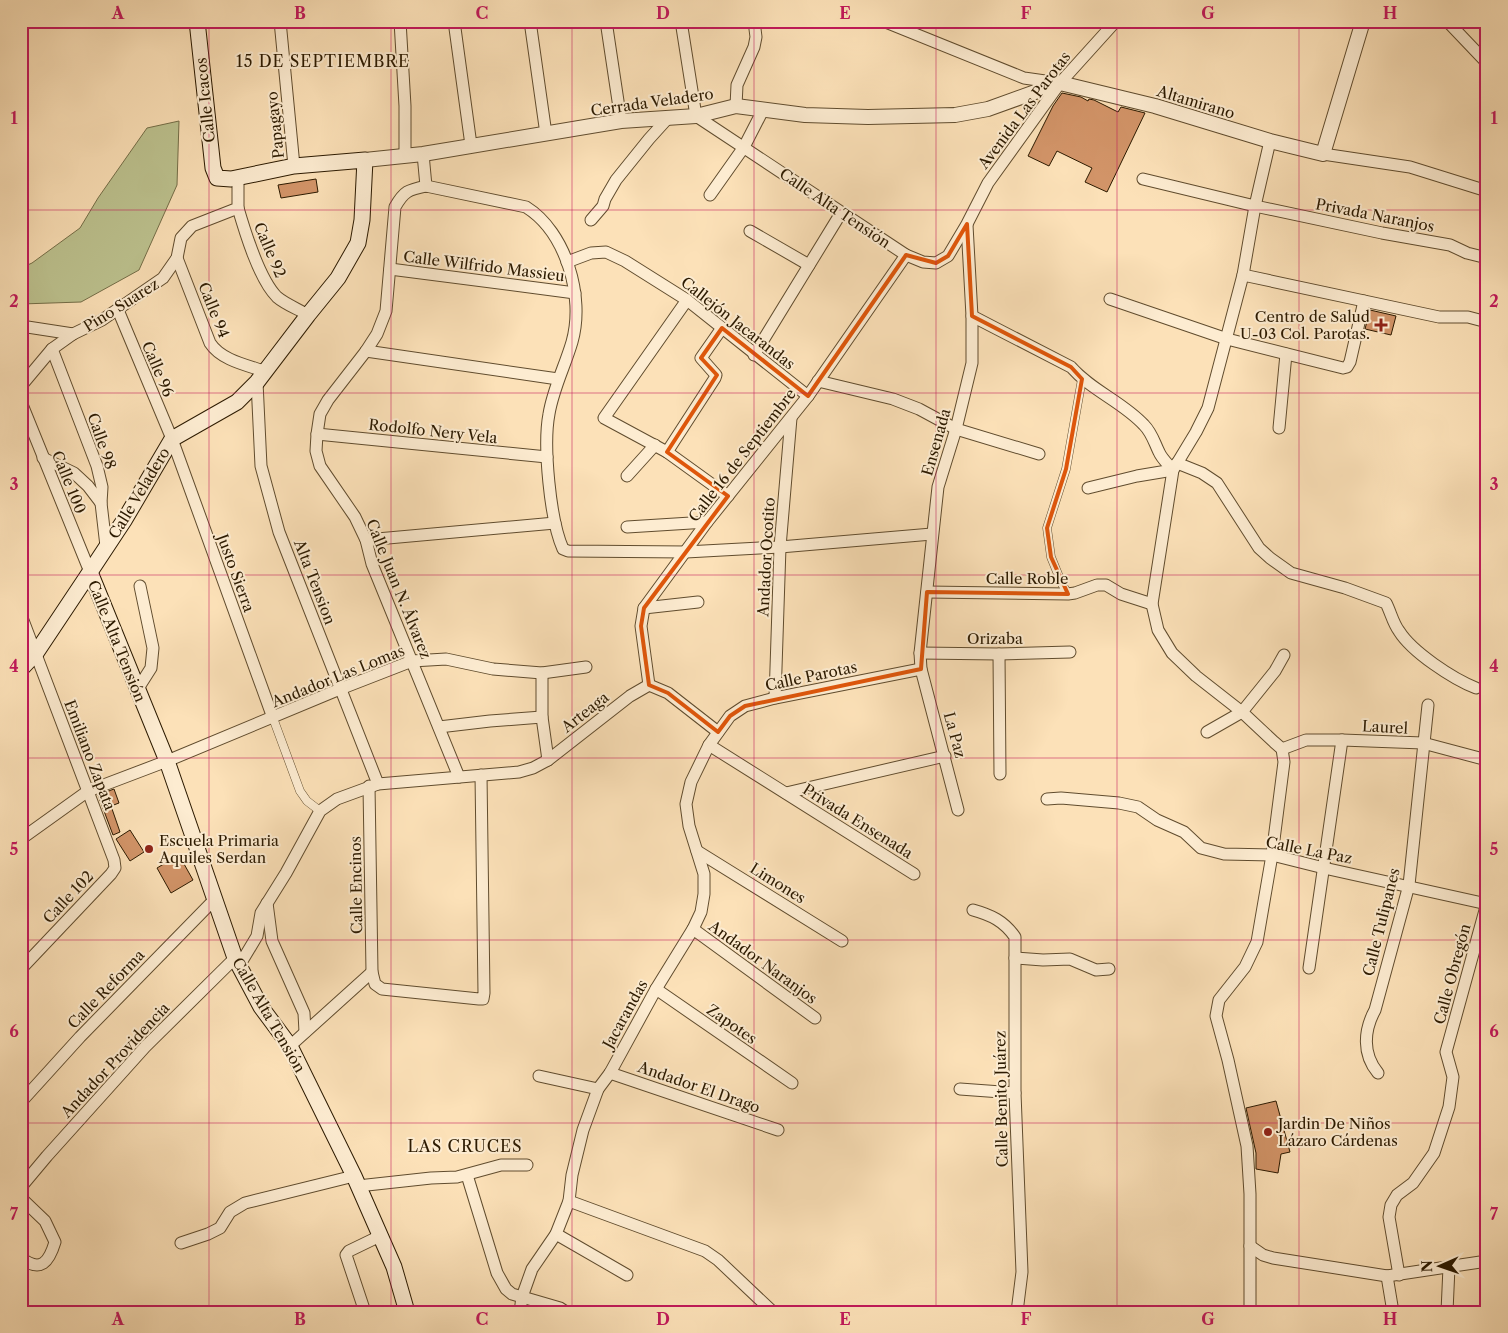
<svg xmlns="http://www.w3.org/2000/svg" width="1508" height="1333" font-family="'Libre Caslon Text',serif">
  <rect width="100%" height="100%" fill="#fce1b8"/>
  <filter id="stains"><feTurbulence type="fractalNoise" baseFrequency=".004" numOctaves="4"/><feColorMatrix values="0 0 0 0 .2 0 0 0 0 .09 0 0 0 0 .02 0 0 0 .5 -.17"/></filter>
  <radialGradient id="worn" r=".72"><stop offset=".6" stop-color="#630" stop-opacity="0"/><stop offset="1" stop-color="#630" stop-opacity=".3"/></radialGradient>
  <!-- green -->
  <path fill="#bdc390" stroke="#746e48" d="M179,121L177,185L139,270L81,302L21,304V268L32,263L80,228L98,198L147,128Z"/>
  <!-- building -->
  <g fill="#d29468" stroke="#2c1a00">
    <path d="M1062,93L1081,97L1088,101L1089,99L1094,100L1118,112L1121,107L1145,113L1107,192L1085,182L1092,168L1057,151L1049,166L1028,156L1053,106Z"/>
    <path d="M316,179L318,192L281,198L278,185Z"/>
    <path d="M1370,310L1396,316L1391,335L1365,329Z"/>
    <path d="M114,789L119,803L111,806L120,832L113,835L98,795Z"/>
    <path d="M130,830L144,852L130,861L116,839Z"/>
    <path d="M179,855L193,880L171,893L157,868Z"/>
    <path d="M1276,1101L1290,1152L1281,1154L1278,1173L1256,1169V1153L1246,1108Z"/>
  </g>
  <g fill="none" stroke-linecap="round" stroke-linejoin="round">
    <defs>
      <g id="pedestrian">
        <path d="M1068,594L1062,584L1051,557L1047,528L1066,469L1082,379"/>
        <path d="M273,718L300,791L307,801L320,811"/>
      </g>
      <g id="minor">
        <path d="M280,21L294,166"/>
        <path d="M400,21L405,106V156"/>
        <path d="M454,21L471,145"/>
        <path d="M530,21L546,134"/>
        <path d="M606,21L621,121"/>
        <path d="M681,21L696,116L906,255L923,262L936,263L948,256L967,224L988,183L1060,83L1116,21"/>
        <path d="M883,21L1024,78L1059,83"/>
        <path d="M1447,21L1487,63"/>
        <path d="M736,106L737,85L754,47L756,37L754,21"/>
        <path d="M423,154L426,186"/>
        <path d="M1323,154L1410,167L1487,191"/>
        <path d="M1143,179L1255,206L1382,233L1450,245L1467,253L1487,258"/>
        <path d="M710,195L744,147L763,110"/>
        <path d="M238,208C245,232 259,279 277,297C285,304 298,309 308,315"/>
        <path d="M591,220L603,206L605,199L616,180L649,139L668,118"/>
        <path d="M750,231L809,265"/>
        <path d="M177,258L210,343C221,360 246,365 264,371"/>
        <path d="M567,262L591,253L606,252L625,261L687,300L808,396"/>
        <path d="M390,269L575,293"/>
        <path d="M1243,275L1439,317H1468L1487,322"/>
        <path d="M1110,299L1227,339L1343,368L1347,367L1350,362L1364,301"/>
        <path d="M687,300L604,418L667,452L728,496"/>
        <path d="M118,310L172,439L273,718"/>
        <path d="M972,316L1071,367C1092,391 1123,402 1144,425C1152,433 1154,442 1159,452C1162,459 1168,464 1173,470"/>
        <path d="M21,326L73,334"/>
        <path d="M52,349L97,466L102,487L101,503L106,546"/>
        <path d="M366,351L558,379"/>
        <path d="M754,355L841,213"/>
        <path d="M818,381L893,399L919,409L956,429L1039,454"/>
        <path d="M257,382L261,466L279,532L378,784"/>
        <path d="M21,386L52,349L73,334L102,320L163,278L177,258L181,238L192,226L238,208V178"/>
        <path d="M21,402L90,572"/>
        <path d="M1279,428L1286,354"/>
        <path d="M317,434L547,457"/>
        <path d="M667,452L715,378L716,375L701,358L722,328"/>
        <path d="M43,458L74,473L88,486L101,503"/>
        <path d="M1177,463L1202,473L1217,483L1259,548L1270,558L1291,573L1345,588L1386,603C1391,613 1393,623 1399,631C1412,652 1453,679 1476,688"/>
        <path d="M627,476L655,445"/>
        <path d="M1088,488L1137,476L1173,470"/>
        <path d="M627,527L707,522"/>
        <path d="M366,540L555,523"/>
        <path d="M927,592L1068,594L1075,593L1097,585H1106L1121,594L1152,604"/>
        <path d="M644,608L698,602"/>
        <path d="M21,615L114,860L115,868L111,874L21,969"/>
        <path d="M920,653L999,654L1070,652"/>
        <path d="M999,654L1000,774"/>
        <path d="M542,673V717L548,760"/>
        <path d="M649,685L641,626L644,608L707,522L808,396L906,255"/>
        <path d="M649,685L668,693L718,732"/>
        <path d="M137,690L151,668L153,648L140,586"/>
        <path d="M775,698L780,547L791,418"/>
        <path d="M439,727L490,721L542,717"/>
        <path d="M1207,732L1242,712L1275,671L1284,655"/>
        <path d="M709,745L914,874"/>
        <path d="M1282,749L1306,740H1342L1423,743L1487,760"/>
        <path d="M459,777L372,564L366,540L355,517L320,466L316,451L317,434L320,414L328,400L366,351L377,334L386,311L395,207C404,191 408,190 426,186L526,207C566,232 585,297 572,342C565,366 553,389 549,414C543,445 550,520 563,549L568,551L686,552L780,547L932,534"/>
        <path d="M369,786L372,972L375,984L382,989L479,999H483L484,993L481,775"/>
        <path d="M786,793L945,756"/>
        <path d="M1047,799L1061,798L1119,803L1138,807L1157,820L1184,832L1201,848L1224,854L1272,855L1324,868L1487,904"/>
        <path d="M958,810L921,669L920,653L938,487L956,429L972,363V316L967,225"/>
        <path d="M21,839L88,791L167,761L340,689L412,661L446,659L493,669L542,673L586,667"/>
        <path d="M697,851L842,941"/>
        <path d="M267,903L272,941L304,1013L305,1032"/>
        <path d="M973,910C991,915 1004,921 1015,937V1093L1022,1272L1017,1312"/>
        <path d="M693,929L815,1018"/>
        <path d="M1015,958L1043,960L1070,959L1096,970L1109,969"/>
        <path d="M239,966L257,936L261,913L286,873L320,811L337,799L378,784L519,772L533,768L548,760L630,696L649,685"/>
        <path d="M1309,968L1342,740"/>
        <path d="M656,989L792,1083"/>
        <path d="M290,1046L372,972"/>
        <path d="M610,1073L778,1130"/>
        <path d="M1378,1073C1362,1054 1364,1030 1375,1010L1409,885L1428,705"/>
        <path d="M539,1076L598,1089"/>
        <path d="M960,1089L1015,1093"/>
        <path d="M21,1102L80,1037L215,899"/>
        <path d="M467,1175L497,1273L506,1289L512,1294L560,1308L566,1312"/>
        <path d="M358,1186L431,1178L457,1177L501,1165H527"/>
        <path d="M21,1187L47,1156L145,1047L235,958"/>
        <path d="M21,1198L45,1221L55,1242C49,1262 41,1273 21,1258"/>
        <path d="M569,1201L705,1251L718,1260L773,1312"/>
        <path d="M556,1234L627,1275"/>
        <path d="M181,1243L208,1234L220,1228L230,1212L245,1203L354,1176"/>
        <path d="M1250,1246L1263,1255L1273,1258L1387,1276L1487,1261"/>
        <path d="M1399,1275L1389,1217L1391,1205L1397,1195L1413,1183L1434,1153L1449,1107L1453,1077L1446,1052L1487,903"/>
        <path d="M1387,1276L1393,1312"/>
        <path d="M365,1312L346,1255L349,1251L380,1236"/>
        <path d="M520,1312L522,1297L532,1269L556,1234L569,1201L572,1175L583,1130L598,1089L610,1073L656,989L693,929L701,912L704,894V874L689,826L686,804L691,782L709,745L730,716L745,706L775,698L921,669"/>
        <path d="M1250,1312V1194L1247,1146L1228,1060L1216,1016L1219,1000L1245,967L1257,942L1272,855L1284,762L1282,749L1274,742L1242,712L1196,676L1172,653L1158,630L1152,604L1173,470L1196,432L1208,408L1243,275L1255,206L1270,141"/>
        <path d="M1447,1312L1449,1267"/>
      </g>
      <path id="tertiary" d="M365,160L423,154L621,121L696,116L736,106L805,115L868,117L955,115L988,109L1060,83L1155,106L1270,141L1323,154L1363,21"/>
      <g id="secondary">
        <path d="M90,572L167,761L235,958L261,1007L290,1046L354,1176L394,1267L407,1312"/>
        <path d="M21,669L36,653L90,572L125,519L172,439L237,402L257,382L308,315L338,278L358,243L362,220L365,160L294,166L231,179L217,178L213,168L197,21"/>
      </g>
    </defs>
    <!-- pedestrian casing -->
    <use href="#pedestrian" stroke="#604c2e" stroke-width="9"/>
    <!-- minor casing -->
    <use href="#minor" stroke="#604c2e" stroke-width="13"/>
    <!-- tertiary casing -->
    <use href="#tertiary" stroke="#604c2e" stroke-width="16"/>
    <!-- secondary casing -->
    <use href="#secondary" stroke="#2c1a00" stroke-width="17"/>
    <!-- pedestrian -->
    <use href="#pedestrian" stroke="#fdecd1" stroke-width="8"/>
    <!-- minor -->
    <use href="#minor" stroke="#fdecd1" stroke-width="11"/>
    <!-- tertiary -->
    <use href="#tertiary" stroke="#fdecd1" stroke-width="14"/>
    <!-- secondary -->
    <use href="#secondary" stroke="#fdecd1" stroke-width="15"/>
  </g>
  <!-- marked area -->
  <path fill="none" stroke="#df560b" stroke-width="4" stroke-linejoin="round" d="M967,224L972,316L1071,367L1082,379L1066,469L1047,528L1051,557L1068,594L927,592L921,669L745,706L730,716L718,732L668,693L649,685L641,626L644,608L728,496L667,452L717,375L701,358L722,328L808,396L906,255L936,263L948,256Z"/>
  <!-- grid -->
  <path fill="none" stroke="#c2185b" stroke-width="1" stroke-opacity="0.55" d="M209,21V1312M391,21V1312M572,21V1312M754,21V1312M936,21V1312M1117,21V1312M1299,21V1312M21,210H1487M21,393H1487M21,575H1487M21,758H1487M21,940H1487M21,1123H1487"/>
  <!-- markers -->
  <g fill="#8f2418" stroke="#fdecd1" stroke-width="2">
    <path d="M1378.5 317.5h5v5h5v5h-5v5h-5v-5h-5v-5h5z"/>
    <circle cx="149" cy="849" r="5"/>
    <circle cx="1268" cy="1132" r="5"/>
  </g>
  <g text-anchor="middle" dominant-baseline="central" stroke-width="4" stroke-linejoin="round" paint-order="stroke">
    <!-- street labels -->
    <g font-size="15" fill="#2c1a00" stroke="#fdecd1">
      <text transform="translate(205 100) rotate(-96)">Calle Icacos</text>
      <text transform="translate(652 102) rotate(-8)">Cerrada Veladero</text>
      <text transform="translate(1196 102) rotate(17)">Altamirano</text>
      <text transform="translate(1024 110) rotate(-53)">Avenida Las Parotas</text>
      <text transform="translate(275 125) rotate(-96)">Papagayo</text>
      <text transform="translate(835 208) rotate(34)">Calle Alta Tensión</text>
      <text transform="translate(1375 215) rotate(11)">Privada Naranjos</text>
      <text transform="translate(270 250) rotate(67)">Calle 92</text>
      <text transform="translate(484 266) rotate(7)">Calle Wilfrido Massieu</text>
      <text transform="translate(121 305) rotate(-32)">Pino Suarez</text>
      <text transform="translate(214 310) rotate(68)">Calle 94</text>
      <text transform="translate(738 323) rotate(38)">Callejón Jacarandas</text>
      <text transform="translate(158 369) rotate(67)">Calle 96</text>
      <text transform="translate(433 431) rotate(6)">Rodolfo Nery Vela</text>
      <text transform="translate(102 441) rotate(71)">Calle 98</text>
      <text transform="translate(936 442) rotate(-74)">Ensenada</text>
      <text transform="translate(742 455) rotate(-52)">Calle 16 de Septiembre</text>
      <text transform="translate(69 482) rotate(68)">Calle 100</text>
      <text transform="translate(139 493) rotate(-59)">Calle Veladero</text>
      <text transform="translate(766 557) rotate(-87)">Andador Ocotito</text>
      <text transform="translate(236 573) rotate(70)">Justo Sierra</text>
      <text x="1027" y="578">Calle Roble</text>
      <text transform="translate(315 582) rotate(69)">Alta Tension</text>
      <text transform="translate(399 589) rotate(68)">Calle Juan N. Álvarez</text>
      <text x="995" y="638">Orizaba</text>
      <text transform="translate(117 641) rotate(68)">Calle Alta Tensión</text>
      <text transform="translate(338 676) rotate(-22)">Andador Las Lomas</text>
      <text transform="translate(811 676) rotate(-12)">Calle Parotas</text>
      <text transform="translate(585 712) rotate(-38)">Arteaga</text>
      <text transform="translate(1385 727) rotate(3)">Laurel</text>
      <text transform="translate(955 735) rotate(75)">La Paz</text>
      <text transform="translate(90 755) rotate(69)">Emiliano Zapata</text>
      <text transform="translate(858 821) rotate(32)">Privada Ensenada</text>
      <text transform="translate(1309 850) rotate(11)">Calle La Paz</text>
      <text transform="translate(778 883) rotate(32)">Limones</text>
      <text transform="translate(356 885) rotate(-91)">Calle Encinos</text>
      <text transform="translate(68 897) rotate(-47)">Calle 102</text>
      <text transform="translate(1381 922) rotate(-76)">Calle Tulipanes</text>
      <text transform="translate(763 962) rotate(36)">Andador Naranjos</text>
      <text transform="translate(1452 974) rotate(-75)">Calle Obregón</text>
      <text transform="translate(106 989) rotate(-46)">Calle Reforma</text>
      <text transform="translate(625 1014) rotate(-61)">Jacarandas</text>
      <text transform="translate(269 1015) rotate(60)">Calle Alta Tensión</text>
      <text transform="translate(732 1024) rotate(35)">Zapotes</text>
      <text transform="translate(115 1060) rotate(-47)">Andador Providencia</text>
      <text transform="translate(699 1087) rotate(19)">Andador El Drago</text>
      <text transform="translate(1001 1099) rotate(-91)">Calle Benito Juárez</text>
    </g>
    <!-- poi labels -->
    <g font-size="15" fill="#2c1a00" stroke="#fdecd1" text-anchor="start">
      <text x="1370" y="316" text-anchor="end">Centro de Salud<tspan x="1370" dy="17">U-03 Col. Parotas.</tspan></text>
      <text x="159" y="840">Escuela Primaria<tspan x="159" dy="17">Aquiles Serdan</tspan></text>
      <text x="1278" y="1123">Jardin De Niños<tspan x="1278" dy="17">Lázaro Cárdenas</tspan></text>
    </g>
    <!-- neighbourhood labels -->
    <g font-size="16" letter-spacing="1" fill="#2c1a00" stroke="#fdecd1">
      <text x="323" y="61">15 DE SEPTIEMBRE</text>
      <text x="465" y="1146">LAS CRUCES</text>
    </g>
  </g>
  <!-- margin -->
  <rect width="1508" height="1333" fill="none" stroke="#fce1b8" stroke-width="55"/>
  <!-- north arrow -->
  <g transform="translate(1440 1266) rotate(268)" stroke="#fdecd1" stroke-width="4" paint-order="stroke">
  <path d="M0-4L9 19L0 12L-9 19Z" fill="#2c1a00"/>
  <text y="-8" font-size="14" font-weight="bold" text-anchor="middle" fill="#2c1a00">N</text>
  </g>
  <rect x="28" y="28" width="1452" height="1278" fill="none" stroke="#c2185b" stroke-width="2"/>
  <g font-size="16" text-anchor="middle" font-weight="bold" fill="#c2185b">
    <text x="118" y="19">A</text>
    <text x="300" y="19">B</text>
    <text x="482" y="19">C</text>
    <text x="663" y="19">D</text>
    <text x="845" y="19">E</text>
    <text x="1026" y="19">F</text>
    <text x="1208" y="19">G</text>
    <text x="1390" y="19">H</text>
    <text x="14" y="124">1</text>
    <text x="1494" y="124">1</text>
    <text x="14" y="307">2</text>
    <text x="1494" y="307">2</text>
    <text x="14" y="490">3</text>
    <text x="1494" y="490">3</text>
    <text x="14" y="672">4</text>
    <text x="1494" y="672">4</text>
    <text x="14" y="855">5</text>
    <text x="1494" y="855">5</text>
    <text x="14" y="1037">6</text>
    <text x="1494" y="1037">6</text>
    <text x="14" y="1220">7</text>
    <text x="1494" y="1220">7</text>
    <text x="118" y="1325">A</text>
    <text x="300" y="1325">B</text>
    <text x="482" y="1325">C</text>
    <text x="663" y="1325">D</text>
    <text x="845" y="1325">E</text>
    <text x="1026" y="1325">F</text>
    <text x="1208" y="1325">G</text>
    <text x="1390" y="1325">H</text>
  </g>
  <rect width="100%" height="100%" filter="url(#stains)"/>
  <rect width="100%" height="100%" fill="url(#worn)"/>
</svg>
